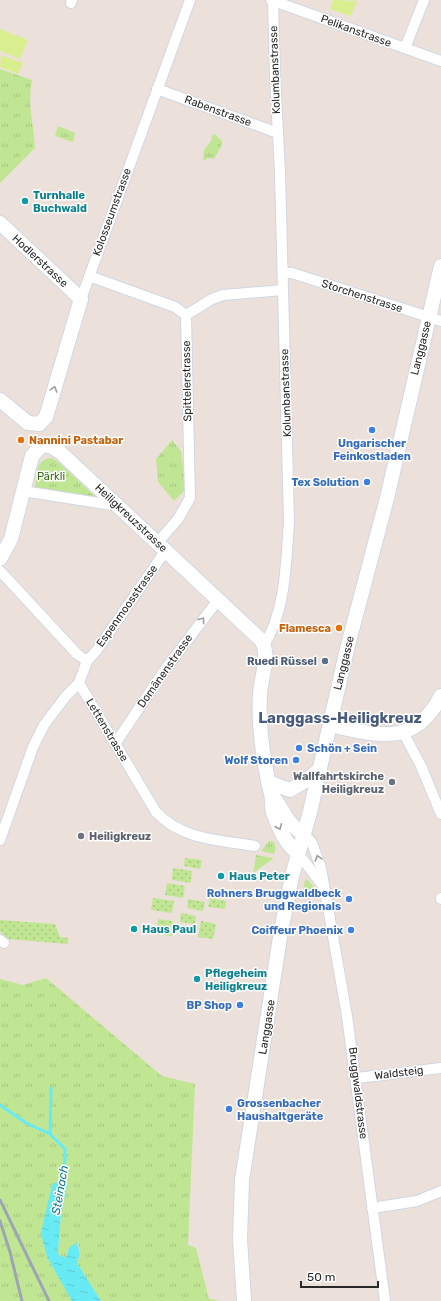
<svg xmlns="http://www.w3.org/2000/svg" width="441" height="1301" font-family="Rubik,sans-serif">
  <defs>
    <pattern id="grass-tufts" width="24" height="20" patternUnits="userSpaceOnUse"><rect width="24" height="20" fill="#c0e694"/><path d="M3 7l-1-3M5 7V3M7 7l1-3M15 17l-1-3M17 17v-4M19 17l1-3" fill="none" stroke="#a5c580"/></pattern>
    <pattern id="garden-dots" width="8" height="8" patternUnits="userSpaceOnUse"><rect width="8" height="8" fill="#c0e694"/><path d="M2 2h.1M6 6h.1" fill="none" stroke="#a5c580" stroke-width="1.8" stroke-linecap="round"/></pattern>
    <pattern id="water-ripples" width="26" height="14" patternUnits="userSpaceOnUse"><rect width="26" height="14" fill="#67eaf4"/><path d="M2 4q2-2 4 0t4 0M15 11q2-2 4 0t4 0" fill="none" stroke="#59c9d1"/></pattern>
  </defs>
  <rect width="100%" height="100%" fill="#ece1da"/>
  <!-- grass -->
  <g fill="url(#grass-tufts)">
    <path d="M0,69L32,80C27,106 34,123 35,148L0,183Z"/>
    <path d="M58,126L75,133L73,142L55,136Z"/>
    <path d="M215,134L222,141L221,147L214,159L208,158L203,161L204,150L211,141L212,135Z"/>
    <path d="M172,440L181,451L186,489L174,501L158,482L156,459Z"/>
    <path d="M52,458L58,462L97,498L64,494L35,487C37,474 35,459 52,458Z"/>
    <path d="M269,841H273L276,847L274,854L261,851Z"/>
    <path d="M256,855L274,858L253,873Z"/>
    <path d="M307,879L314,887L302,898L305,880Z"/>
    <path d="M46,978L162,1076L195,1084L188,1245L196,1248L209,1299L220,1301H101L77,1263L80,1254L78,1243L69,1248L66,1258L59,1255L58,1252L61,1214L67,1186L41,1233L61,1281L72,1301H0V979L23,985Z"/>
  </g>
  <!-- garden -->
  <g fill="url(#garden-dots)">
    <path d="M185,858L202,860L200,869L184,866Z"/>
    <path d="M173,868L192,871L191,883L172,880Z"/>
    <path d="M167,883L185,886L183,898L165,895Z"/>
    <path d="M153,898L174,901L172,913L151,910Z"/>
    <path d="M210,898L226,901L225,909L208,907Z"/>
    <path d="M188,899L205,902L203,911L187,908Z"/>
    <path d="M181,913L196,916L195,924L180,922Z"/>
    <path d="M158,919L173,921L172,936L156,934Z"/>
    <path d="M0,920L55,924L60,937L68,938V944L7,939L0,931Z"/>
    <path d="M201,921L216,924L213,939L198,937Z"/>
  </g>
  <!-- pitch -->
  <g fill="#d8ee8f">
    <path d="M333,0L357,1L351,16L330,9Z"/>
    <path d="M0,29L28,40L20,59L0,51Z"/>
    <path d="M1,55L23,63L18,74L0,67Z"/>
  </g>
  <!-- water -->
  <path fill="url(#water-ripples)" d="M60,1180L67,1186L61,1214L58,1252L59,1255L66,1258L69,1248L77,1242L80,1254L77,1263L101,1301H72L47,1257L41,1233L52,1185Z"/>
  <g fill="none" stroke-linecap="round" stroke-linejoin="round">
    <!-- stream -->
    <g stroke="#67eaf4" stroke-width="3">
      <path d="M0,1105L26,1123L50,1134L65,1149V1160L59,1184"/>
      <path d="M50,1134L51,1088"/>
    </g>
    <defs>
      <g id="street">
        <path d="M271,0L441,61"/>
        <path d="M71,3L72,0"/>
        <path d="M405,48L424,0"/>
        <path d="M157,89L278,133"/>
        <path d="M283,273H292L441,321"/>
        <path d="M89,276L175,307L186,315L190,498L178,519L158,542"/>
        <path d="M81,299L190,0"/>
        <path d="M186,315L212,299L223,295L283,290"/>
        <path d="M23,491L118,506"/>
        <path d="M0,571L77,654L87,661"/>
        <path d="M264,645C286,611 286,561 289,522L280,173L275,75L273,0"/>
        <path d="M79,683L156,812C182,840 219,840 255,846"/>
        <path d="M403,732L421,766L441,814"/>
        <path d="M115,744L164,671L218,600"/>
        <path d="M304,834L312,843L321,868L347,1016L385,1301"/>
        <path d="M0,840L33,747L44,725L66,696L79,683L87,661L97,650L166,550"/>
        <path d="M298,853L323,886"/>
        <path d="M441,898V899"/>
        <path d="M0,940L4,943"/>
        <path d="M357,1078L441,1068"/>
        <path d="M372,1208L417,1201L441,1191"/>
      </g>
      <g id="secondary">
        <path d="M0,223L81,299L46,417L39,424"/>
        <path d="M0,400L28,423L39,424"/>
        <path d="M0,559L11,539L32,456L40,447L49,445L60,452L261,640C271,656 261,676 260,694C258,728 263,760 271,794C273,800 271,806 273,812C278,827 285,844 298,853"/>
        <path d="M330,725C377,735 414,748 441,696"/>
        <path d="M268,782L290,790L305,781L320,769"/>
        <path d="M272,795C284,810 287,825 304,834"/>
        <path d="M244,1301L240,1239L242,1180L281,931L292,876L310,812L347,649L387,498L441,266"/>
      </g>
    </defs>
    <!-- street casing -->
    <use href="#street" stroke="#d0d7e3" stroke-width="12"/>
    <!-- secondary casing -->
    <use href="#secondary" stroke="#d0d7e3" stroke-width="16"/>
    <!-- street -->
    <use href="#street" stroke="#fff" stroke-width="10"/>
    <!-- secondary -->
    <use href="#secondary" stroke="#fff" stroke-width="14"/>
    <!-- rail -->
    <g stroke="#9da5b5" stroke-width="3">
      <path d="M0,1200L49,1301"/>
      <path d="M0,1221L10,1252L22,1301"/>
    </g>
  </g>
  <!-- one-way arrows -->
  <defs><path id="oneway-chevron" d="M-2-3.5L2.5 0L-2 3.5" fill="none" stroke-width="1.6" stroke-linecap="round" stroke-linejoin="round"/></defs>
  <g stroke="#9f9f9f">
    <use href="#oneway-chevron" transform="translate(54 389) rotate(-73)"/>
    <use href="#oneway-chevron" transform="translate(202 620) rotate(-53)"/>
    <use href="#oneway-chevron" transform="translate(279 827) rotate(67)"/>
    <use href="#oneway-chevron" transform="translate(318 858) rotate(-106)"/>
  </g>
  <!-- markers -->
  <g fill="#0f9aa8" stroke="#fff" stroke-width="1.5">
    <circle cx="25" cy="201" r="4"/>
    <circle cx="221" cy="876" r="4"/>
    <circle cx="134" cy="929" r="4"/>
    <circle cx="197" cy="979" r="4"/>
  </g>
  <g fill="#3f7fe0" stroke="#fff" stroke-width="1.5">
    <circle cx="372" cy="430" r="4"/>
    <circle cx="367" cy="482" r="4"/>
    <circle cx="299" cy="748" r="4"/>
    <circle cx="296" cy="760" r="4"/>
    <circle cx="349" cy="899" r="4"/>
    <circle cx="351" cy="930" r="4"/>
    <circle cx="240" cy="1005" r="4"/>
    <circle cx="229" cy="1109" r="4"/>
  </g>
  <g fill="#e8710a" stroke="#fff" stroke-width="1.5">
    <circle cx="21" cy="440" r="4"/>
    <circle cx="339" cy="628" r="4"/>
  </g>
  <circle fill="#5c6f8a" stroke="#fff" stroke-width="1.5" cx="325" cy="661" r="4"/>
  <g fill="#6b7280" stroke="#fff" stroke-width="1.5">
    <circle cx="392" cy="782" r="4"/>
    <circle cx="81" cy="836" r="4"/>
  </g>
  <g text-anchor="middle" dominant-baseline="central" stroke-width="3" stroke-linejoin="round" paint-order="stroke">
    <!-- street labels -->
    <g font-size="11" fill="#292929" stroke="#fff">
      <text transform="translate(356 31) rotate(20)">Pelikanstrasse</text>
      <text transform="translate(275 70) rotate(-92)">Kolumbanstrasse</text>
      <text transform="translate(218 111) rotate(20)">Rabenstrasse</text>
      <text transform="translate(112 212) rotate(-70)">Kolosseumstrasse</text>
      <text transform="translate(40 261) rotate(43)">Hodlerstrasse</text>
      <text transform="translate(362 296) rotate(18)">Storchenstrasse</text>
      <text transform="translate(421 348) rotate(-76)">Langgasse</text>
      <text transform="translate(187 381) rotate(-91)">Spittelerstrasse</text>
      <text transform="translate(286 393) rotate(-92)">Kolumbanstrasse</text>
      <text transform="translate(131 518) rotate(43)">Heiligkreuzstrasse</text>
      <text transform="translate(127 606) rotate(-55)">Espenmoosstrasse</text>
      <text transform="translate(344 663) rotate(-76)">Langgasse</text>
      <text transform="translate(165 671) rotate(-55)">Domänenstrasse</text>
      <text transform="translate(107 730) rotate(59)">Lettenstrasse</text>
      <text transform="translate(267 1027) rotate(-81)">Langgasse</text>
      <text transform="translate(399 1073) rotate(-7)">Waldsteig</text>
      <text transform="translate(358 1093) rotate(83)">Bruggwaldstrasse</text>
    </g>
    <!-- culture labels -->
    <g font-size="11" font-weight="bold" fill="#0d838f" stroke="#fff" text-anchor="start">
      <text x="33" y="195">Turnhalle<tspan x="33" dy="13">Buchwald</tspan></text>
      <text x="229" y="876">Haus Peter</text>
      <text x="142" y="929">Haus Paul</text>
      <text x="205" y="973">Pflegeheim<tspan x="205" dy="13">Heiligkreuz</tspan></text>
    </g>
    <!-- food labels -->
    <g font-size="11" font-weight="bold" fill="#c56008" stroke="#fff" text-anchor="start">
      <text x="29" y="440">Nannini Pastabar</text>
      <text x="331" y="628" text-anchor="end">Flamesca</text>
    </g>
    <!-- shop labels -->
    <g font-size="11" font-weight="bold" fill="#366cbe" stroke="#fff" text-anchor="end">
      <text x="372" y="443" text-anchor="middle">Ungarischer<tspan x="372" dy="13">Feinkostladen</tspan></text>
      <text x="359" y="482">Tex Solution</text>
      <text x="307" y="748" text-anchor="start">Schön + Sein</text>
      <text x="288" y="760">Wolf Storen</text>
      <text x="341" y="893">Rohners Bruggwaldbeck<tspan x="341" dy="13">und Regionals</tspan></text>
      <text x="343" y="930">Coiffeur Phoenix</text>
      <text x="232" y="1005">BP Shop</text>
      <text x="237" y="1103" text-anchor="start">Grossenbacher<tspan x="237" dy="13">Haushaltgeräte</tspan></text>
    </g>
    <!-- park labels -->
    <g font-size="11" fill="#386a16" stroke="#fff">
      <text x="51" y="476">Pärkli</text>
    </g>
    <!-- service labels -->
    <g font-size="11" font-weight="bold" fill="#4e5e75" stroke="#fff" text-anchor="end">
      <text x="317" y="661">Ruedi Rüssel</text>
    </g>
    <!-- worship labels -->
    <g font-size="11" font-weight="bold" fill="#5b616d" stroke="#fff" text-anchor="end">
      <text x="384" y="776">Wallfahrtskirche<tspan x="384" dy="13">Heiligkreuz</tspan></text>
      <text x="89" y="836" text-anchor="start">Heiligkreuz</text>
    </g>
    <!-- water labels -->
    <g font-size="12" font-style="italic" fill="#087d92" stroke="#fff">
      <text transform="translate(60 1190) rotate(-80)">Steinach</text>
    </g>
    <!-- district labels -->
    <g font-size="15" font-weight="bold" fill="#485b7c" stroke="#fff">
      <text x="340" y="718">Langgass-Heiligkreuz</text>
    </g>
  </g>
  <!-- scale -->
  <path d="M301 1281v6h77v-6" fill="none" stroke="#292929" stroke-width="2"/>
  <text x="307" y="1281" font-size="12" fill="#292929" stroke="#ffffff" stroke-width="3" paint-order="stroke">50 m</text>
</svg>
